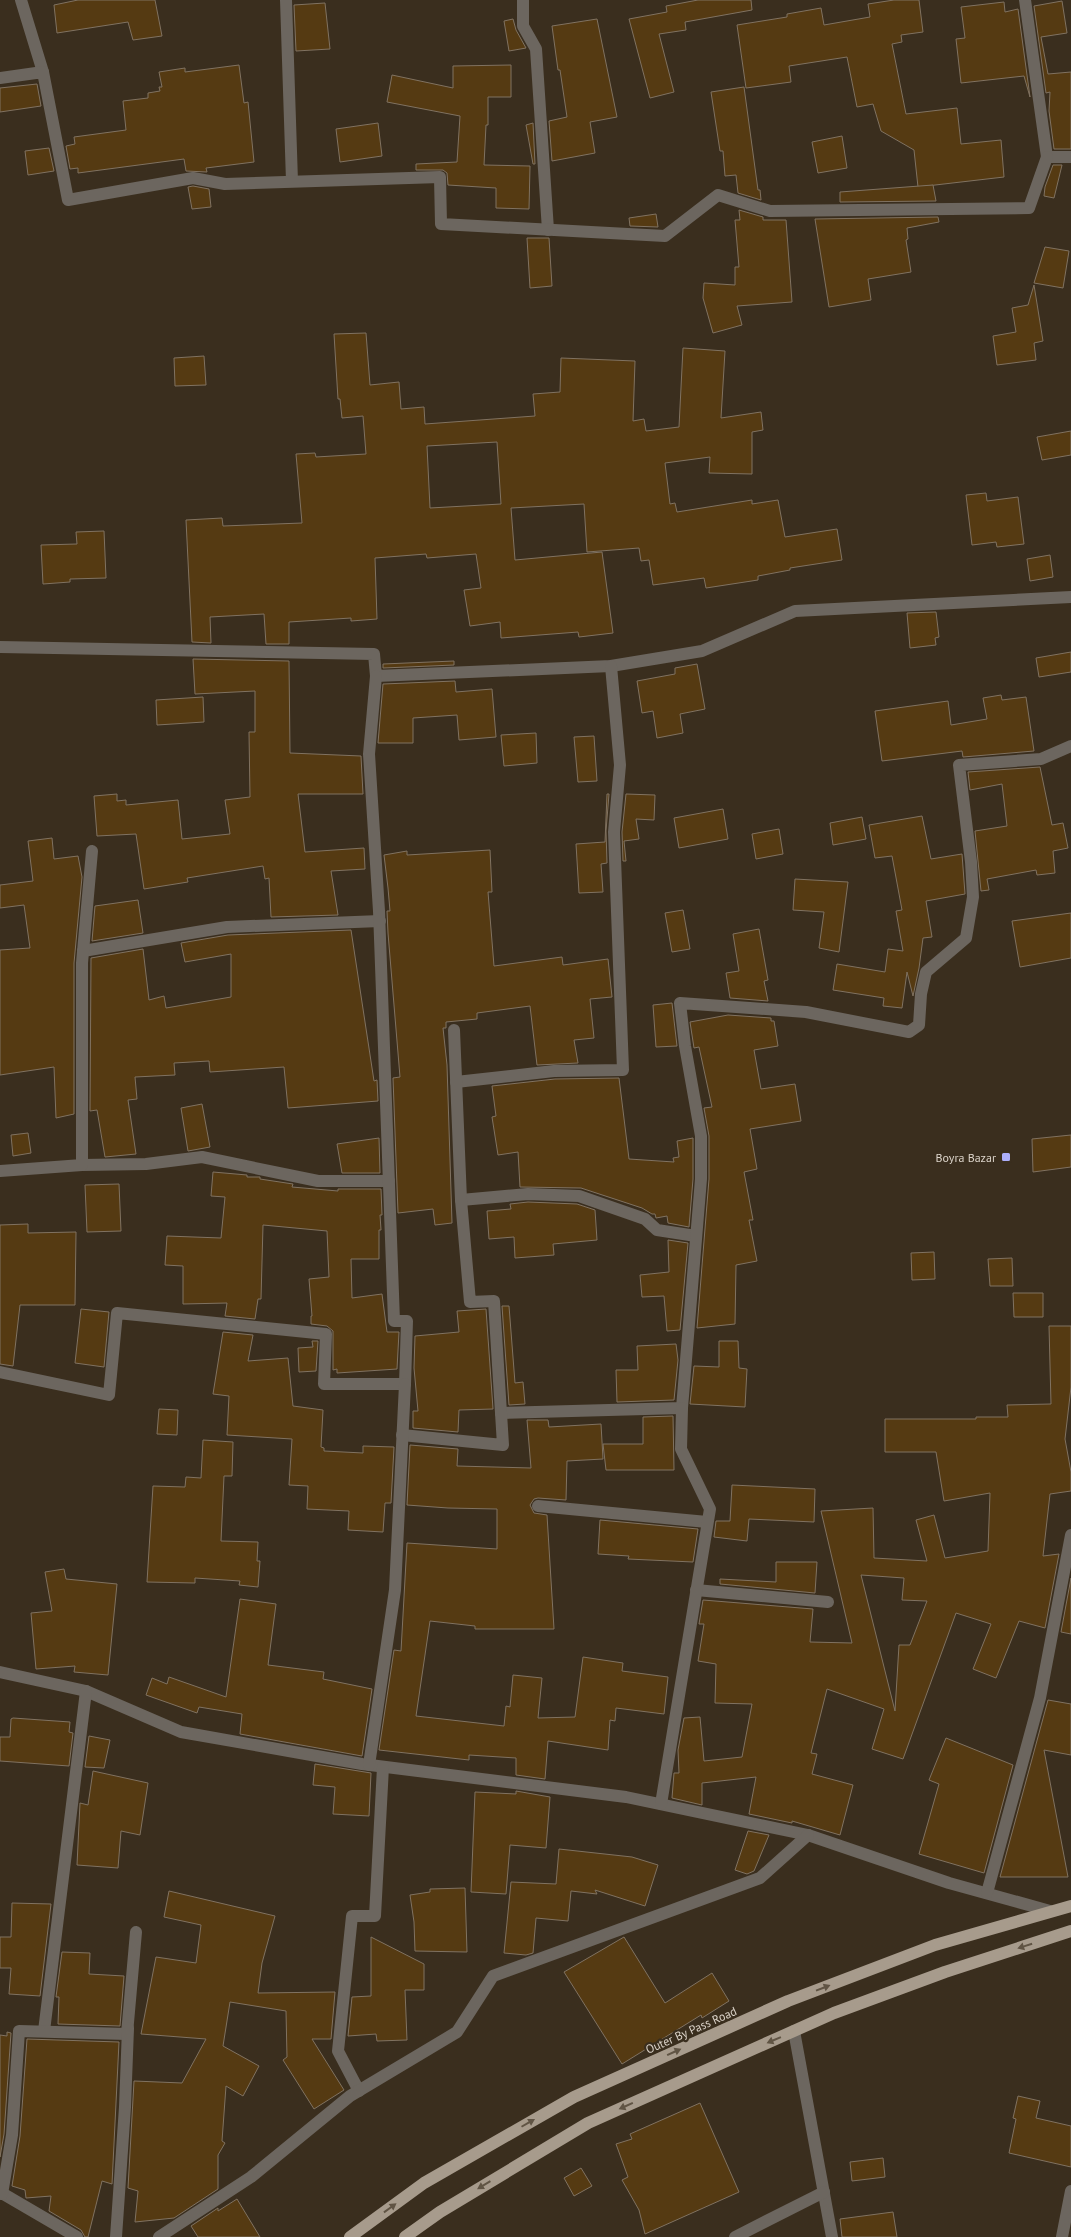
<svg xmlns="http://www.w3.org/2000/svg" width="1071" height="2237" font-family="'PT Sans',sans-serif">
  <rect width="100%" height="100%" fill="#3a2e1e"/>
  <!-- building -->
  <g fill="#553a12" stroke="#807261" fill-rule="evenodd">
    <path d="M78,0H155L162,36L133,40L128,22L57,33L54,5Z"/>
    <path d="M698,0H751L752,10L685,22L686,30L659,34L674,92L650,98L629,19L667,12L666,6Z"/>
    <path d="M894,0H919L923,32L901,35L902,42L892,44L906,114L957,108L961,144L1001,140L1004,177L918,187L914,150L881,131L873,104L857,107L847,57L789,66L791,82L746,88L737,25L787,17V14L821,8L824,25L870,17L868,4Z"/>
    <path d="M1062,1L1067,33L1041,37L1048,74L1071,72V149H1054L1049,111L1050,92L1046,93L1034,6Z"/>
    <path d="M1004,2L1005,12L1018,9L1030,97L1024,76L961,83L956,39L965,38L961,7Z"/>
    <path d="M325,3L330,49L296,51L294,5Z"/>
    <path d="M513,19L516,30L526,48L509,51L504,21Z"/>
    <path d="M597,19L617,117L590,122L595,153L552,161L549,121L567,117L560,70H558L552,26Z"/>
    <path d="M239,65L244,103L248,102L254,162L206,168L207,172L186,171L184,159L78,173V168L70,169L66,146L75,144L74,137L126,130L123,101L148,98V93L160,91L159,87H162L159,72L185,68V72Z"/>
    <path d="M511,65V97H488V125H486L484,165L530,166L529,209L496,208V188L448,185L447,173L443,170H416V164L457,162L460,116L387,102L392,75L453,88V66Z"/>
    <path d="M37,84L41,106L0,112V88Z"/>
    <path d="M744,87L758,190H760L761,200L738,193L736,175L725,176L723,151H720L711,92Z"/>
    <path d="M378,123L382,156L340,162L336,129Z"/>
    <path d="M533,123L535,164H533L526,125Z"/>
    <path d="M842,136L847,168L818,173L812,142Z"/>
    <path d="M49,148L54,171L28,175L25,151Z"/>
    <path d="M1053,165H1062L1054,198L1044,196L1045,187Z"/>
    <path d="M933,185L936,201L840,202V192Z"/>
    <path d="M193,186L209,189L211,207L192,209L188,187Z"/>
    <path d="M739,210L763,217V220H786L792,302L737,306L742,325L713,333L703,298L704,283L735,285V267H739L735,220H740Z"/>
    <path d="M656,214L658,227L630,226L629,218Z"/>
    <path d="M938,217L939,222L907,228L908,239L906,240L911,272L868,279L871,300L829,307L815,219Z"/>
    <path d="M527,238H549L552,286L530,288Z"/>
    <path d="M1045,247L1069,251L1063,288L1034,283Z"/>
    <path d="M1034,285L1043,341L1034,343L1036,360L997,365L993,336L1016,332L1012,308L1028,305Z"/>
    <path d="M366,333L370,385L399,382L401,409L424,407L425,424L535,416L533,394L560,392L561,358L635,361L633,421L644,419L646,431L679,427L683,348L725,351L721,418L761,412L763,430L752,432V474L709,473L710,457L665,463L670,504L675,503L677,512L752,500V504L778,500L785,537L837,529L842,560L790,568V570L758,576V580L706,588L704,578L653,585L649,560L641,561L639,548L587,552L584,504L511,508L515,560L602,552L613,633L579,637L578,632L501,638L500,622L470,626L464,590L481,588L476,554L427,558L426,554L375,558L377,619L351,621V618L289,622V644H266L264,614L210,617L211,643L192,642L186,520L222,518L223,526L302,523L296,454L315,453L316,457L366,454L363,416L342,418L340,399H338L334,334ZM497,442L501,504L430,508L427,446Z"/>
    <path d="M204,356L206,385L175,386L174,358Z"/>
    <path d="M1071,431V455L1042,460L1037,437Z"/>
    <path d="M986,493L987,501L1018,497L1024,544L997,547L996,542L972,545L966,495Z"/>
    <path d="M104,531L106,578L70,579V582L43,584L41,545L77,544L76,532Z"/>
    <path d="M1050,555L1053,577L1030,581L1027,559Z"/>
    <path d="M936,612L939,637L935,638L936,645L910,648L907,613Z"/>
    <path d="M1071,652V672L1039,677L1036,658Z"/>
    <path d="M193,659L289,661L290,753L361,756L363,794H298L305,852L364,848L365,869L331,871L338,915L271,917L269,878L265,879L263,866L187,878L188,882L144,889L136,834L97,836L94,796L117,794V801L126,800V805L178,800L182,839L230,834L225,800L250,797L249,732H255V691L195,694Z"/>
    <path d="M454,661V665L383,668V664Z"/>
    <path d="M697,664L705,709L680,714L683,733L657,738L653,711L642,713L637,681L675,674V668Z"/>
    <path d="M455,681L456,692L492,689L496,737L459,740L457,715L413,718V743H378L383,684Z"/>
    <path d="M1001,695L1002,700L1026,697L1034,751L963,757L962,751L882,761L875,711L948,701L951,725L987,719L983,698Z"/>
    <path d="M203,697L204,722L157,725L156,700Z"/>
    <path d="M536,733L537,763L504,766L501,735Z"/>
    <path d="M594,736L597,781L578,782L574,737Z"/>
    <path d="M1040,767L1052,825L1063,823L1068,848L1053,851L1055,873L1037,875L1036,870L987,879L989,890L981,891L975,831L1007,826L1002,784L970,790L968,772Z"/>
    <path d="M607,794H609L606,831L607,863L601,864L603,892L579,893L576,844L605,842Z"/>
    <path d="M626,794L655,795L654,820L636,819L639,839L624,841L626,861H623L622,832Z"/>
    <path d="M723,809L728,839L679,848L674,818Z"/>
    <path d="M922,816L931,859L962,854L965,894L926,901L932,937L923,938L919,968L913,996L907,972L902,1008L883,1006L884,998L833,990L837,964L885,972L888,949L903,951L896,911L902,910L892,856L875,858L869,825Z"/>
    <path d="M862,817L866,839L833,845L830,823Z"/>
    <path d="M779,829L783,854L756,859L752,834Z"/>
    <path d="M52,838L54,859L78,856L82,877L74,963V1114L56,1118L54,1067L0,1075V950L30,948L24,905L0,908V885L33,881L28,841Z"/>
    <path d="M490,850L492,892H488L494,966L562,957L563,965L608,959L612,997L590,999L594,1038L574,1040L578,1063L537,1065L530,1006L477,1013V1019L446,1022V1028H443L447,1065L452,1223L435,1225L433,1209L398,1213L393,1078L400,1077L388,933L387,911H390L388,888L384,855L407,851V855Z"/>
    <path d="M795,879L848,882L839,952L819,948L824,912L793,910Z"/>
    <path d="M138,900L143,933L92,941L95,906Z"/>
    <path d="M683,910L690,949L672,952L665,913Z"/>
    <path d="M1071,913V958L1020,967L1012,921Z"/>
    <path d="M759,929L768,980L764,981L768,1001L730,998L726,973L739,971L733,934Z"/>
    <path d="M351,930L374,1081L377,1080L378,1101L288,1108L284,1067L210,1072L209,1061L174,1063L175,1075L135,1077L137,1099L128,1100L136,1154L105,1157L97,1110L90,1111L91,958L143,949L149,1000L164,996L166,1008L231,997V954L185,962L181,943L228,935Z"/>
    <path d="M672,1003L677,1046L656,1047L653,1005Z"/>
    <path d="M728,1015L771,1018V1021H774L778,1046L754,1050L761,1089L795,1084L801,1121L750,1129L757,1169L744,1172L753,1220H749L757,1261L736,1265L735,1324L697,1328L709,1179V1136L704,1108L712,1107L699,1047L694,1048L690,1022Z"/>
    <path d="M619,1078L629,1159L674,1162L673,1158L679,1157L677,1141L693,1138V1179L689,1227L668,1223L667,1216L656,1218L655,1214H652L642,1208L581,1188L520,1187L518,1152L498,1155L492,1117L496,1116L492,1086L555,1079Z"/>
    <path d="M202,1104L210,1147L188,1151L181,1108Z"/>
    <path d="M28,1133L31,1153L13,1156L11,1135Z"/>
    <path d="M1071,1135V1167L1033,1172L1032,1139Z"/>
    <path d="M379,1138L380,1173H342L337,1144Z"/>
    <path d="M213,1172L247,1175V1177H260V1179L293,1184L292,1187L338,1191V1189H381L382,1215H380L381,1230H379V1259H351L352,1298L382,1294L387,1332H399L397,1369L337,1373V1369L333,1370V1331L327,1326L311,1324V1316H312L309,1279L329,1277L327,1231L263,1225L261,1299H258L255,1319L225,1316L227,1303L183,1304V1266L165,1265L167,1236L221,1238L225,1197L211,1196Z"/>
    <path d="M119,1184L121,1231L87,1232L85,1185Z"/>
    <path d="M528,1202L577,1204L595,1210L597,1240L553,1244L554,1255L515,1258L514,1237L489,1239L487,1211L511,1209L510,1204Z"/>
    <path d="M28,1224V1233L76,1232L75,1305H20L13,1366L0,1364V1225Z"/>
    <path d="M668,1240L688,1243L680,1330L667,1331L664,1296L642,1297L640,1275L669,1272Z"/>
    <path d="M934,1252L935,1279L912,1280L911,1253Z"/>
    <path d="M1012,1258L1013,1286H990L988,1259Z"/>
    <path d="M1013,1293H1043V1317H1014Z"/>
    <path d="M502,1306H509L515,1383L523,1382L525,1404L509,1405Z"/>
    <path d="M81,1309L109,1312L104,1367L75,1363Z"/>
    <path d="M486,1309L493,1409L459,1410L458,1432L413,1428V1411H418L414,1368L415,1336L459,1332L457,1311Z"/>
    <path d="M1049,1326H1071V1387L1065,1439L1071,1472V1491L1050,1494L1043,1556L1059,1554L1045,1628L1019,1621L996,1678L973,1669L991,1624L956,1613L903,1759L872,1749L884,1709L827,1689L811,1753L817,1754L812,1774L853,1785L840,1835L792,1821V1823L749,1814L756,1777L702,1783V1805L672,1798L674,1773H679L678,1750L684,1718L700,1717L704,1761L742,1757L752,1704L715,1703L716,1664L698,1661L704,1624H699L703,1600L813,1609L810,1642L852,1643L821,1511L873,1508L874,1558L927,1561L916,1520L934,1515L945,1558L988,1551L990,1493L944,1501L936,1452H885V1419H976V1417H1008L1007,1405L1051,1404ZM861,1575L904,1578L902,1600L927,1601L910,1645H899L895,1711Z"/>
    <path d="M223,1332L253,1335L248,1361L288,1358L293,1406L323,1410L321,1447L324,1448V1451L363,1453V1446L394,1447L391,1503H385L383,1532L348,1530L349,1511L307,1509L308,1486L289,1485L292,1439L227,1435L229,1396L213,1394Z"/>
    <path d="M312,1341H318L316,1371L299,1372L298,1348L313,1347Z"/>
    <path d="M719,1341H738L739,1368L747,1369L745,1407L690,1404L694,1366L719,1367Z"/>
    <path d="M676,1344L678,1360L674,1400L617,1402L616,1370H638L637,1346Z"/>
    <path d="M159,1409L178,1410L177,1435L157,1434Z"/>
    <path d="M673,1416L674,1470H606L603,1444H643V1417Z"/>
    <path d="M527,1420H548L549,1427L601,1424L603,1459L567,1461L566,1500L538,1498L534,1499L530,1505L534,1513L547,1515L554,1629H475V1626L430,1621L416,1716L504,1726L506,1706L510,1707L513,1675L542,1678L538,1718L575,1717L583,1657L623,1663L622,1671L668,1677L664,1714L616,1708L615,1721L610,1720L608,1750L548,1741L545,1779L516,1775V1758L469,1755V1760L379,1750L394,1650L401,1651L407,1543L497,1549V1509L448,1508L407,1505L410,1445L458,1449L457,1466L531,1468Z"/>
    <path d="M203,1440L233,1442L232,1476H224L221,1541L258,1542L257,1561H260L258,1587L239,1585L240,1581L195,1578V1583L147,1582L153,1486L185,1487L186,1477L201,1478Z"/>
    <path d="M732,1485L815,1489L814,1522L749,1519L747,1541L714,1537L716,1521H730Z"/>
    <path d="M600,1520L698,1529L693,1562L628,1559L629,1556L598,1554Z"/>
    <path d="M776,1562H817L815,1593L720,1584V1579L776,1582Z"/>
    <path d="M64,1569L66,1579L117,1584L108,1675L74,1672L75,1666L36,1669L31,1613L52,1611L45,1572Z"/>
    <path d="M1071,1578V1634L1061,1632Z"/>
    <path d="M240,1599L276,1604L268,1665L324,1672L323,1679L372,1689L362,1756L240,1734L242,1714L199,1707L197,1713L146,1695L152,1678L167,1684L169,1677L226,1697Z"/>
    <path d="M1048,1700L1071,1704V1755L1044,1750L1068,1877H1000Z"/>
    <path d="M13,1718L70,1722L69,1732L73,1733L69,1766L0,1761V1737H10L11,1719Z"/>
    <path d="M89,1736L110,1740L104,1768L85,1767Z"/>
    <path d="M946,1738L1013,1765L984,1873L919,1854L939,1784L929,1780Z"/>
    <path d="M315,1764L371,1773L369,1816L333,1814L335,1787L313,1785Z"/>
    <path d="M93,1771L148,1783L140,1835L121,1831L118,1868L77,1865L80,1803L88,1805Z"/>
    <path d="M516,1791L550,1797L546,1848L510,1845L506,1894L471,1892L475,1792L516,1794Z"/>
    <path d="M748,1831L769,1835L754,1871L747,1874L735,1870Z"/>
    <path d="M559,1849L632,1857L658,1865L645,1906L595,1890L597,1894L571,1891L568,1921L536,1918L533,1953L526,1955L504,1953L511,1882L556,1884Z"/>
    <path d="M465,1888L467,1952L415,1951L414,1922L410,1895L430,1892V1889Z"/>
    <path d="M169,1891L275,1916L262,1963L258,1993L335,1992L331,2039H312L344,2090L314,2109L283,2060L287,2057L286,2011L230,2002L223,2046L259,2066L243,2096L226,2086L222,2141L225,2143L218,2155V2189L174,2218L135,2222L138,2191L128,2188L134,2081L182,2083L206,2039L141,2034L156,1957L196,1963L201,1925L164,1917Z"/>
    <path d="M12,1903L51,1904L40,1996L9,1994L11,1968H0V1937H11Z"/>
    <path d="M371,1937L424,1964V1990H405L407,2040L377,2041L376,2034L348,2036L352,1997L371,1996Z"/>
    <path d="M624,1937L665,2003L712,1973L729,2001L702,2018L701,2015L622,2064L564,1972Z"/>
    <path d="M62,1952L90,1953L89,1974L124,1976L120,2026L58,2024L59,1997H56Z"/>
    <path d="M7,2032L11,2033L4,2134L0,2157V2035L7,2036Z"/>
    <path d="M27,2039L119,2042L112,2184L102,2181L88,2237H85L81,2230L49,2211L51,2196L26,2198L25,2190L12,2186L20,2136Z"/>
    <path d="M1018,2096L1040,2101L1036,2118L1071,2126V2167L1009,2153L1016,2119L1013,2118Z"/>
    <path d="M700,2103L739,2192L645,2234L639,2210L622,2180L628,2177L616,2144L632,2139L630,2134Z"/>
    <path d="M883,2158L885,2177L852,2181L850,2162Z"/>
    <path d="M581,2168L592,2186L574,2196L564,2178Z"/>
    <path d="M237,2199L260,2237H198L191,2226L218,2208V2211Z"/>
    <path d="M893,2212L897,2237H842L840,2219Z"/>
  </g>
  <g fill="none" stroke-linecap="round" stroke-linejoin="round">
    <!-- minor -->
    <g stroke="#6c665f" stroke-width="12">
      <path d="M21,0L43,72"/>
      <path d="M286,0L292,181"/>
      <path d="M523,0V26L536,49L548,230"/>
      <path d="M1025,0L1047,157H1071"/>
      <path d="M0,78L43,72L68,200L193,178L225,184L440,177L441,224L665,236L718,195L770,211L1029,208L1047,157"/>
      <path d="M0,647L374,654L376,676L611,666L702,651L795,611L1071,597"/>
      <path d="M83,951L227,927L380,921"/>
      <path d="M456,1082L554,1071L623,1070L614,832L620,765L611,666"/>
      <path d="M82,1165L146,1164L202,1157L318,1181H389"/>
      <path d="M0,1171L82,1165V963L92,851"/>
      <path d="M461,1200L528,1194L579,1196L645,1219L657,1230L696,1236"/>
      <path d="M0,1372L109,1395L117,1313L326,1334L324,1384H405L407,1321H394L379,911L369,754L376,676"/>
      <path d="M501,1413L682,1408L701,1179V1136L685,1046L680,1003L806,1012L909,1032L919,1025L921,994L926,972L966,938L973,897L971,862L959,765L1041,759L1071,746"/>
      <path d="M402,1435L503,1445L494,1301L470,1302L461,1200L454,1030"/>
      <path d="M538,1506L707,1522"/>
      <path d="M696,1590L828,1602"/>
      <path d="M0,1672L86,1691L181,1732L362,1764L626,1797L808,1835L949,1883L1050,1911"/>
      <path d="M369,1765L395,1590L405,1384"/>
      <path d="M661,1804L710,1509L681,1449L682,1408"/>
      <path d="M987,1893L1040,1698L1071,1535"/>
      <path d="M44,2031L86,1691"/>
      <path d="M794,2031L832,2237"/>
      <path d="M359,2091L338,2051L352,1916H375L383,1767"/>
      <path d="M0,2192L77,2237"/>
      <path d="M2,2194L12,2135L19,2031L127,2034L136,1932"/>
      <path d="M116,2237L125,2107L128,2028"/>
      <path d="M159,2237L251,2177L350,2096L457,2032L493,1976L760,1878L808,1835"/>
      <path d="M735,2237L824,2192"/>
      <path d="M1062,2237L1071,2191"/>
    </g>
    <!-- major -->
    <g stroke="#a79b8c" stroke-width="12">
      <path d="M350,2237L424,2183L574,2097L788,2001L935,1945L1071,1906"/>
      <path d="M405,2237L440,2212L588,2123L834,2013L945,1972L1071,1931"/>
    </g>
  </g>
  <!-- one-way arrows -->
  <defs><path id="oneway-solid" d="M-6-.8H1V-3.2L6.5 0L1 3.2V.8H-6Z" transform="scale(1.25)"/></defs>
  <g fill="#605444">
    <use href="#oneway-solid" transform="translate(1025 1946) rotate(162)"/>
    <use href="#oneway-solid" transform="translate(823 1988) rotate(-21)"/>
    <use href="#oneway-solid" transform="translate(774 2040) rotate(157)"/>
    <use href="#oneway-solid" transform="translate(674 2052) rotate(-24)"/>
    <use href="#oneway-solid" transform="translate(626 2106) rotate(156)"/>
    <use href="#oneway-solid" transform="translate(528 2123) rotate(-30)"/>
    <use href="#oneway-solid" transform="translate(484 2185) rotate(149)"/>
    <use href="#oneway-solid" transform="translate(390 2208) rotate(-36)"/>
  </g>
  <!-- markers -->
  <rect fill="#adaffb" stroke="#3a2e1e" stroke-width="2" x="1001" y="1152" width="10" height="10" rx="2.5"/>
  <g text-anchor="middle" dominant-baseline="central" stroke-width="4.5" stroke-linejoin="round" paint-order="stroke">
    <!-- poi labels -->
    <g font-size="12" fill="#dbd3c9" stroke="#3a2e1e" text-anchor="end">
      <text x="996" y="1157">Boyra Bazar</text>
    </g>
    <!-- street labels -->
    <g font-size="12" fill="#dbd3c9" stroke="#3a2e1e">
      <text transform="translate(691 2030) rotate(-24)">Outer By Pass Road</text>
    </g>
  </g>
</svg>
